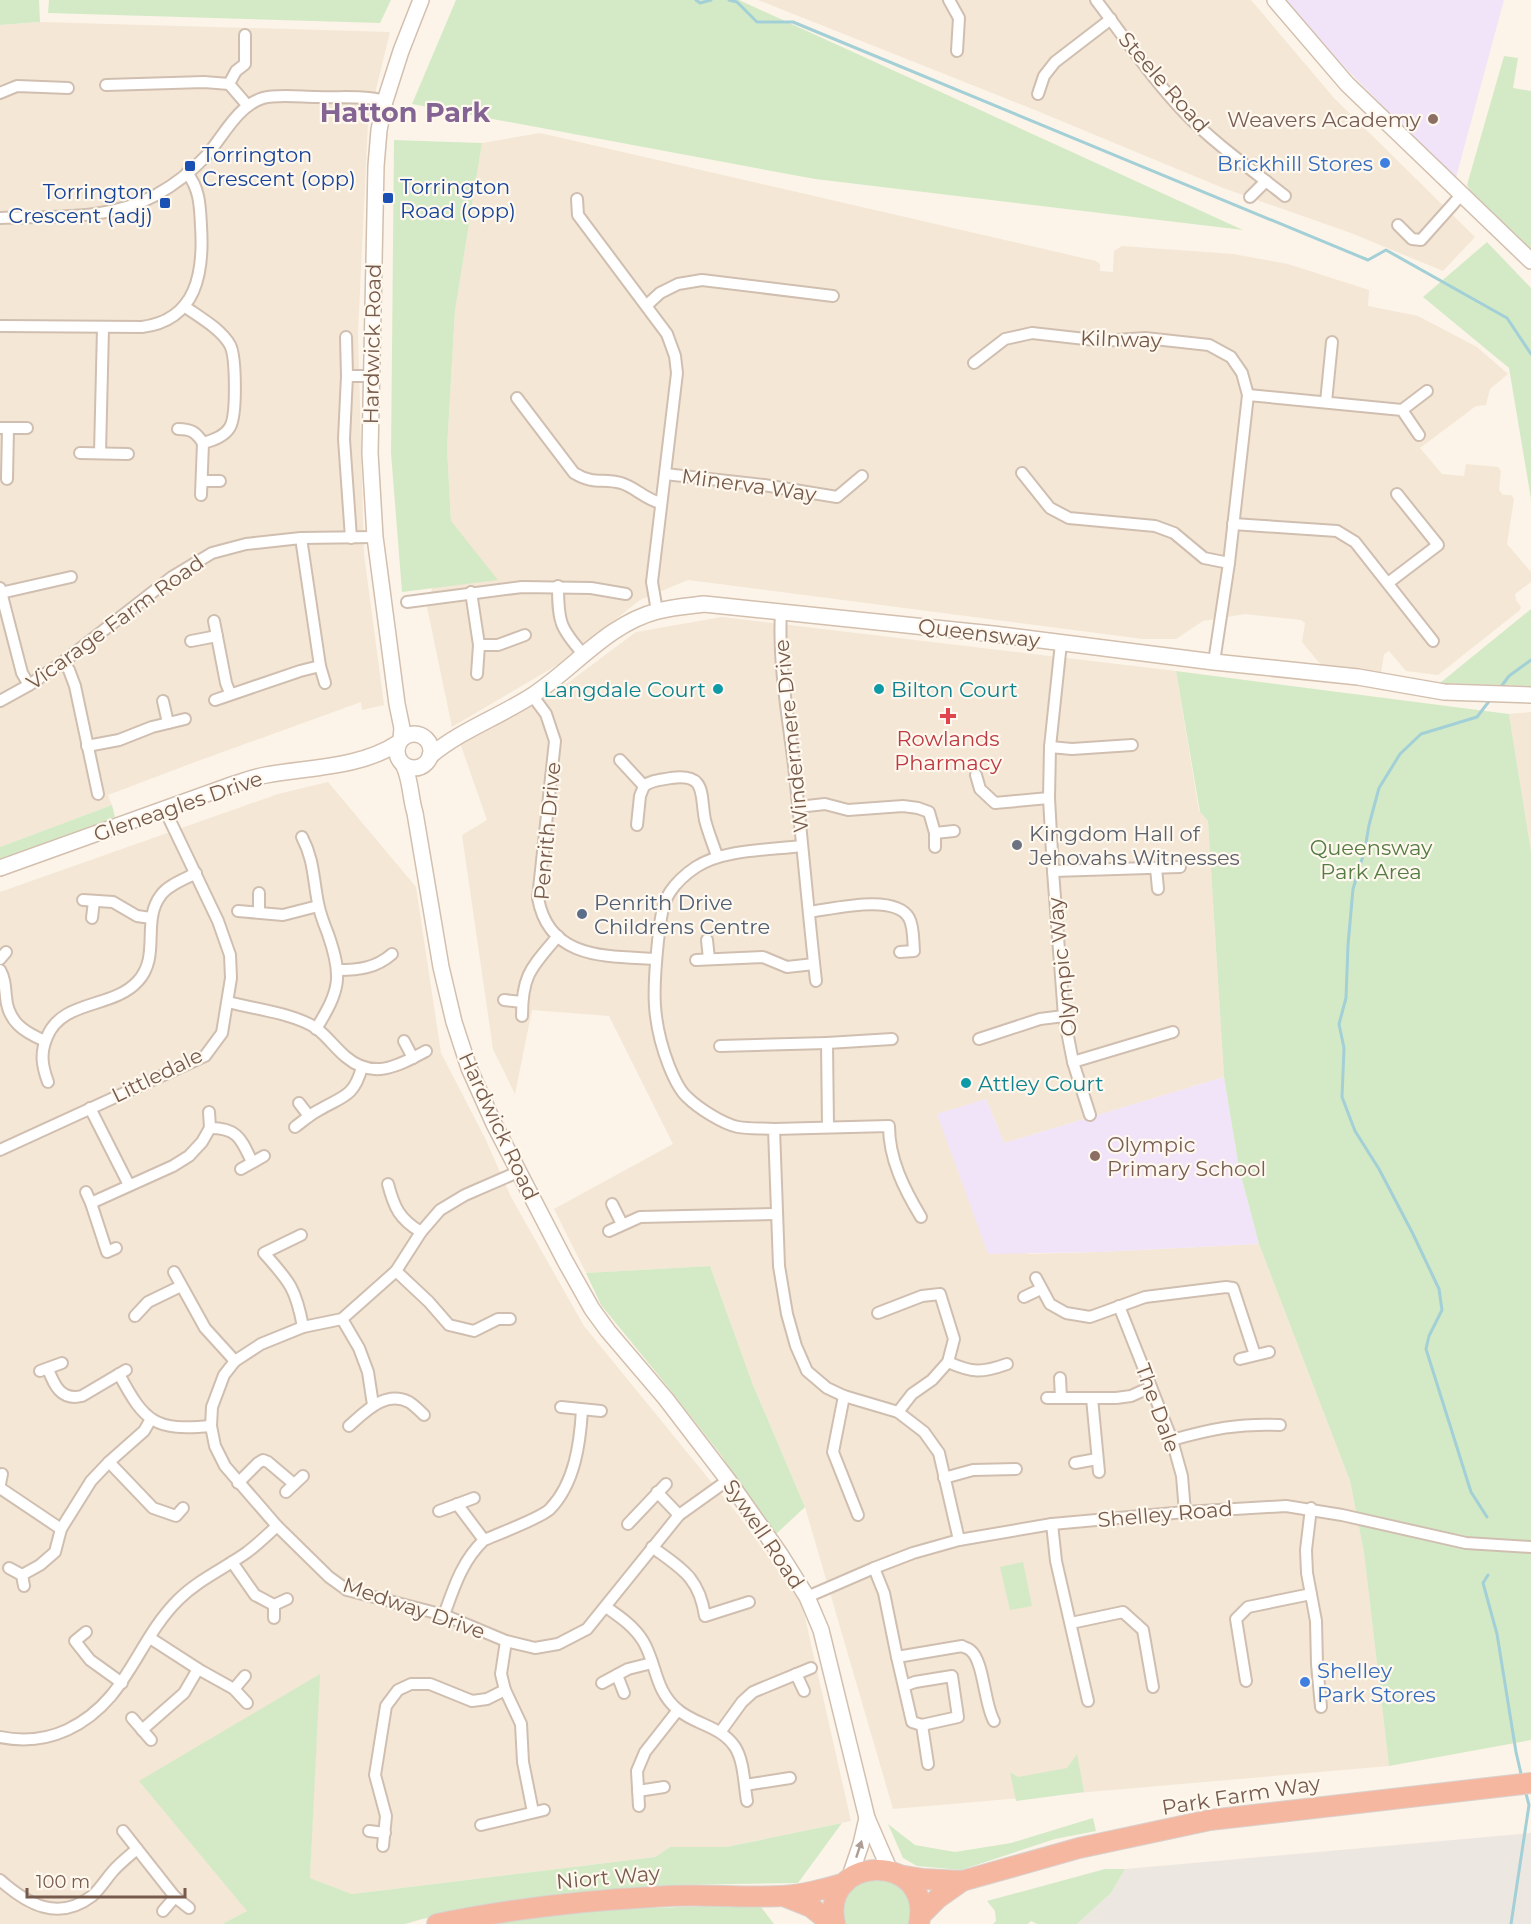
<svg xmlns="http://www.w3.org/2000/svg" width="1531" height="1924" font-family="Montserrat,sans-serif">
  <rect width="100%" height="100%" fill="#fcf4e8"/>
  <!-- residential -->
  <g fill="#f4e7d6">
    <path d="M758,0H1251L1334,98L1475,237L1443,271L1351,233L1223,188L1030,108Z"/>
    <path d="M40,22L390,32L368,122L358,333L364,554L384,705L362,710L361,702L195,762L108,795L112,805L0,847V25Z"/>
    <path d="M540,133L1096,261L1100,264V271L1113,272L1114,251L1122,246L1233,254L1288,264L1369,290L1368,306L1418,316L1477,347L1508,374L1490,389L1486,405L1476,406L1420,448L1442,474L1464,476L1466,464L1498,467L1501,471L1499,490L1503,495H1511L1514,499L1507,544L1531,572V582L1515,594L1516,600L1521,607L1520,610L1438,675L1406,671L1389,651L1384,654L1381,673L1321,665L1302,642L1305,623L1301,620L1245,614L1203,621L1176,639H1143L688,580L640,600L559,664L452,727L427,607L451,521L447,448L455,311L482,143Z"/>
    <path d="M722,617L1176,671L1199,811L1208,821L1224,1077L1004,1143L986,1099L938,1114L1028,1254L1099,1252L1259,1244L1350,1481L1364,1553L1389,1766L893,1809L805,1507L753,1385L710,1266L586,1273L554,1209L673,1144L609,1016L532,1010L515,1094L493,1049L462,835L487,820L459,740L557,691L636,632Z"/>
    <path d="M1531,712V851L1509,714Z"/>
    <path d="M328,782L416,887L441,1053L485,1138L511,1197L584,1326L739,1516L802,1604L851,1821L726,1847H670L655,1857L352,1894L310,1878L319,1674L247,1911L222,1924H0V892L278,794Z"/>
  </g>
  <!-- industrial -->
  <path fill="#ede7e1" d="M1531,1833V1924H1077L1111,1893L1125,1869Z"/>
  <!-- education -->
  <g fill="#f1e4f9">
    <path d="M1284,0H1504L1455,181L1335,57Z"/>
    <path d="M1224,1077L1239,1168L1259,1244L1099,1252L988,1254L937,1114L986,1099L1004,1143Z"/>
  </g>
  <!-- green -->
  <g fill="#d4eac6">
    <path d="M0,0H39L40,22L0,25Z"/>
    <path d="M49,0H391L380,23L48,13Z"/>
    <path d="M456,0H739L1243,230L815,179L412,104Z"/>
    <path d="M1504,56L1518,58L1513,88L1531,91V253L1474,197L1467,185Z"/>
    <path d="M394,140L482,143L455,311L447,448L451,521L498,580L402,592L391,453Z"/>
    <path d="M1487,242L1531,288V499L1509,368L1423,297Z"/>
    <path d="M1531,609V686L1440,683Z"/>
    <path d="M1176,671L1509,714L1531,851V1740L1389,1766L1364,1553L1350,1481L1259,1244L1239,1168L1224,1077L1208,821L1200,812Z"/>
    <path d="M112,805L115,817L0,860V847Z"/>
    <path d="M710,1266L753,1385L805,1507L775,1535L721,1455L668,1387L601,1305L586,1273Z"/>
    <path d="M1023,1562L1032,1606L1010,1610L1000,1567Z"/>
    <path d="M320,1674L310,1878L352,1894L655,1857L670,1847H726L842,1823L798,1883L673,1885L545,1897L422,1919L405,1924H222L247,1911L139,1781Z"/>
    <path d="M1077,1754L1084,1792L1016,1801L1010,1772L1018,1777L1067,1768Z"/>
    <path d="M1093,1818L1096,1831L1055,1839L961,1870L917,1866L903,1858L888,1824L915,1845L955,1852L1011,1843Z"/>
    <path d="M1105,1869H1125L1111,1893L1077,1924H1037L1031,1921L1028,1924H993L996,1921L995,1911L987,1901Z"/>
    <path d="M890,1877L909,1893L913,1924H841V1902L855,1882Z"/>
    <path d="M715,1906L761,1907L774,1924H488L578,1910Z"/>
  </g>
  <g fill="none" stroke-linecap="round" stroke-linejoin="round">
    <!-- stream -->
    <g stroke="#a3cfd7" stroke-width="3">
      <path d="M696,0L700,3L711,0"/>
      <path d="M729,0L737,2L757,22H793L1368,260L1386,250L1507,318L1531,354"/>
      <path d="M1500,688L1509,676L1531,660"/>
      <path d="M1487,1517L1471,1492L1426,1349L1429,1336L1442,1310L1439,1289L1413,1234L1379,1169L1355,1131L1342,1097L1344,1048L1339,1024L1346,998L1348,945L1353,889L1365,849L1369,825L1379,788L1400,754L1421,734L1477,717L1490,700"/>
      <path d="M1488,1575L1483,1583L1497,1634L1516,1752L1522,1778"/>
      <path d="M1511,1924L1529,1805L1525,1790"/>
    </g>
    <defs>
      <g id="street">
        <path d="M949,0L959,18L957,51"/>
        <path d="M1096,0C1125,38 1152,79 1185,113C1215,144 1251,169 1285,196"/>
        <path d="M229,84L236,71L245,64V35"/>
        <path d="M106,85L204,82L229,84L248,106"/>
        <path d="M0,93L17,86L68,88"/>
        <path d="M1038,94L1044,76L1055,62L1111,19"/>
        <path d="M1250,197L1266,181"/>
        <path d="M577,199L578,215L667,334L675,356L677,373L652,582L657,611"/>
        <path d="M0,218C52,216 109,221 156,195C174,185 192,171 206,156C223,137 237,106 263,98C277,94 302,97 317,97C339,98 364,95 385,101"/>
        <path d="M1398,225L1412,239L1421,240L1462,194"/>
        <path d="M647,305L660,293L678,284L702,280L833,296"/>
        <path d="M184,306C199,317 220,328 230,345C236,356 237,415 230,427C225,436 214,440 203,443L201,495"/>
        <path d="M0,326L142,327C197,320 204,272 201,226C200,207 200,189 187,173"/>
        <path d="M346,337L347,376L344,439L351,538"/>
        <path d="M974,363L1005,339L1032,333L1103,341L1145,338L1209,345L1231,357L1242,373L1248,395L1229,563L1214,662"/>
        <path d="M347,376H370"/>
        <path d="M1248,395L1402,410L1419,435"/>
        <path d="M517,398L574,473C594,485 602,478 621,483C635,487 646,500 661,503"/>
        <path d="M1326,402L1332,342"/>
        <path d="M1402,410L1427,391"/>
        <path d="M0,428H27"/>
        <path d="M178,429C191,429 196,432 203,443"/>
        <path d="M80,453L128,454"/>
        <path d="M100,453L103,328"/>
        <path d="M1022,473L1050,508L1069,518L1155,526L1174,533L1204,558L1229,563"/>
        <path d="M665,474L764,485L837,497L862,476"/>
        <path d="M7,479L8,428"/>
        <path d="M202,481H220"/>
        <path d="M1233,524L1337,531L1355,542L1433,641"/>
        <path d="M301,538L320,666L325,683"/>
        <path d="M1388,583L1438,545L1397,494"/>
        <path d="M558,586C558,622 560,628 584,655"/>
        <path d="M0,588L22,673L29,685"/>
        <path d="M471,592L479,645L477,674"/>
        <path d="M1,593L71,577"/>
        <path d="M407,602L522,587L591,588L626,594"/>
        <path d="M781,611C778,663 788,715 794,766C802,838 808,910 816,981"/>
        <path d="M214,621L226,683L230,693"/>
        <path d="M191,641L217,636"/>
        <path d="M1061,643L1050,747L1049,798L1053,871L1064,1016L1073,1062L1090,1115"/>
        <path d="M479,645H498L525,635"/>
        <path d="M63,662L69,670L75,686L98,794"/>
        <path d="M532,695L546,714L555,741L538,898C549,960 607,956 656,959"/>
        <path d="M215,700L300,671L320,666"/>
        <path d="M0,701L29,685L63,662L172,577L212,553L246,544L301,538L375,537"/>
        <path d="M163,701L168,723"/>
        <path d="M87,746L119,740L152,727L185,719"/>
        <path d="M1050,747L1072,749L1132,745"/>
        <path d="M620,760L644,786"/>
        <path d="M976,775L980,789L995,803L1049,798"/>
        <path d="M798,807L825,804L848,810L903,806L918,808L929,812L935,833V847"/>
        <path d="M637,825L640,796L644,786C651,780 661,780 671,778C707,773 700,794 705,820C708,832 713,844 717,856"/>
        <path d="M935,833L954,831"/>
        <path d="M302,837C314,860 313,878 318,903C320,914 324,924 328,934C343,977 340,990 316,1029"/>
        <path d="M802,846C770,850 723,849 696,867C687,873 676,883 670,892C661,906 660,925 658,941C653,989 651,1020 669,1066C673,1076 679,1090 687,1097C698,1108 723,1124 738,1127C749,1129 762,1128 774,1129L779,1266L787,1314L796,1346L807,1371L827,1388L844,1396L898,1412L924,1432L939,1453L959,1540"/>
        <path d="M1156,868L1158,889"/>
        <path d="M1053,871L1180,867"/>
        <path d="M83,900L113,902L137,916L151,918"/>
        <path d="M238,911L283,915L318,906"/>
        <path d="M259,912V893"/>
        <path d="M809,912C833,909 895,893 909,918C914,927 913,941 914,951L900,952"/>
        <path d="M92,918L94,901"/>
        <path d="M707,940L709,959"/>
        <path d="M0,959L6,952"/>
        <path d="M696,960L763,957L787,967L814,964"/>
        <path d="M0,970C5,979 5,987 6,997C8,1022 24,1032 45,1041"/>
        <path d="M338,970C359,970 376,968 392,954"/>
        <path d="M504,1000L522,1002"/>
        <path d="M228,1002C254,1009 293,1013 316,1028C327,1036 335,1048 346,1057C373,1080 398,1066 426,1051"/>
        <path d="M522,1016C522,974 532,967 558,936"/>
        <path d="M979,1039L1040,1019L1064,1016"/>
        <path d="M404,1041L413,1058"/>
        <path d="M720,1046L827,1043"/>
        <path d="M1073,1062L1173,1032"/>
        <path d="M48,1082C42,1066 40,1053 47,1037C62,999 113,1009 138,981C161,956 141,921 161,895C168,885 185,879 196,873"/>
        <path d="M299,1103L309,1116"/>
        <path d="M90,1108L129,1185"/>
        <path d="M295,1127C303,1121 311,1114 319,1110C343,1096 354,1097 362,1067"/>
        <path d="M828,1127L827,1043L892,1039"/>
        <path d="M210,1128C238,1128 241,1139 252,1162"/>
        <path d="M774,1129L889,1126C889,1159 904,1189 921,1217"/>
        <path d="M0,1150L205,1056L222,1033L231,978L230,955L218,921L164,808"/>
        <path d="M241,1169L264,1156"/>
        <path d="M518,1172L465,1195L440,1210L421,1232L396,1271L342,1319L303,1327L261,1344L235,1361L224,1375L212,1407L211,1426L215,1446L225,1466L277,1526L329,1577L347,1590L444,1615L506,1641L535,1648L558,1644L587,1629L679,1515L728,1480"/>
        <path d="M388,1184C394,1207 399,1219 421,1232"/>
        <path d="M86,1192L91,1203L107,1252L116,1248"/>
        <path d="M91,1203L173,1166L189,1156L202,1142L210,1128L209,1112"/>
        <path d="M612,1204L622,1224"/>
        <path d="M609,1231L640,1217L776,1214"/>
        <path d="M301,1235L264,1253C290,1282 296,1289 303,1327"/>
        <path d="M396,1271L429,1302L449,1325L474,1331L498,1319H510"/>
        <path d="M174,1272L205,1328L235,1361"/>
        <path d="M1036,1278L1050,1304L1066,1313L1090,1317L1145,1297L1226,1287L1233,1288L1255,1355"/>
        <path d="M1024,1297L1041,1289"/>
        <path d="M1119,1306L1172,1440L1182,1476L1185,1512"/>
        <path d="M878,1313L922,1296L940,1294L954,1339L948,1362L932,1380L912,1394L898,1412"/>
        <path d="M135,1316L148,1302L181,1286"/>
        <path d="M342,1319L359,1348L368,1372L373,1405"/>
        <path d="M1240,1359L1269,1352"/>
        <path d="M948,1362C972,1373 982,1373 1007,1364"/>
        <path d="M48,1369C54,1385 61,1401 82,1396L126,1370"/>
        <path d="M40,1371L62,1363"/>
        <path d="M119,1374C145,1423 155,1431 211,1426"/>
        <path d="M1060,1378L1061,1398"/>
        <path d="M844,1396L833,1452L858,1515"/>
        <path d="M1047,1398H1116L1131,1396L1151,1387"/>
        <path d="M1092,1398L1099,1472"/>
        <path d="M561,1407L601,1411"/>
        <path d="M349,1426C365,1412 385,1390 409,1402C414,1405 420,1411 424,1415"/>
        <path d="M1172,1440C1211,1429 1239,1423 1280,1425"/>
        <path d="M109,1462L153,1508L176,1516L183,1508"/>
        <path d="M1075,1463L1097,1459"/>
        <path d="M944,1478L973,1470L1016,1469"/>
        <path d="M238,1483L258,1463L263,1460L268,1462L294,1484"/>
        <path d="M0,1484L2,1474"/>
        <path d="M0,1488L61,1529"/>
        <path d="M286,1492L303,1476"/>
        <path d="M657,1492L679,1515"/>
        <path d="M457,1504L484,1540"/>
        <path d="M1311,1508L1306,1550L1307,1573L1316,1621L1317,1664L1321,1707"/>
        <path d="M439,1511L474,1498"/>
        <path d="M628,1524L666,1484"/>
        <path d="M1052,1524L1056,1561L1088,1701"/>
        <path d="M652,1547C682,1569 699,1577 705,1616L749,1602"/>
        <path d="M232,1562L255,1595L274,1605L287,1599"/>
        <path d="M9,1568L22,1575L24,1586"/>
        <path d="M874,1568L884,1593L897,1657L962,1646C965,1648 968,1648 970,1650C984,1660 984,1704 994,1721"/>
        <path d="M22,1575L40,1565L55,1552L61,1529L91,1481L109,1462L144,1431L151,1419"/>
        <path d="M807,1597L874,1568L913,1553L959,1540L1052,1524L1185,1512L1286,1506L1342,1515L1466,1543L1531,1547"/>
        <path d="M274,1605V1618"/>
        <path d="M606,1607C620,1617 634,1626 643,1641C657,1664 654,1690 678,1710C696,1725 721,1726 735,1747C744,1761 744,1784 747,1801"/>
        <path d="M444,1615C454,1587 462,1561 484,1540C498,1534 541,1518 550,1509C575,1483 580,1443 582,1410"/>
        <path d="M1071,1623L1123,1612L1143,1630L1153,1687"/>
        <path d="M86,1632L75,1641L90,1660L122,1683"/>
        <path d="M150,1638L198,1669L234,1689L247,1703"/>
        <path d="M506,1641L501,1674L505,1690L521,1724L523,1762L533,1812"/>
        <path d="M897,1657L912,1722L922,1725L958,1717L952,1676L915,1682L904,1686"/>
        <path d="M796,1674L804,1691"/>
        <path d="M617,1675L624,1693"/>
        <path d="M1246,1681L1236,1619L1248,1607L1311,1594"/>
        <path d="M602,1683L628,1669L652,1663"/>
        <path d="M234,1689L245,1676"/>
        <path d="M132,1718L151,1740"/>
        <path d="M922,1725L928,1764"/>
        <path d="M142,1730L184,1693L198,1669"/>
        <path d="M721,1731L742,1702L753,1692L811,1668"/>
        <path d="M0,1737C24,1742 45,1740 67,1730C128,1701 135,1643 178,1600C198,1580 223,1569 246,1553C257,1545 267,1535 277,1526"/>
        <path d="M745,1785L790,1778"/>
        <path d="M638,1791L664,1787"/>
        <path d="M639,1806L637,1771L645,1752L678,1710"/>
        <path d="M481,1825L544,1810"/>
        <path d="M123,1831L175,1897L189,1908"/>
        <path d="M369,1831L385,1833"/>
        <path d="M383,1846L386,1816L375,1775L386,1706L398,1690L411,1684H430L472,1701L487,1699L505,1690"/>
        <path d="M0,1880C27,1904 58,1922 92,1896C100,1889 106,1879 113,1871C120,1863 129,1856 137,1849"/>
        <path d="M163,1911L175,1897"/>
      </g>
      <g id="secondary">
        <path d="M1275,0L1347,84L1531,261"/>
        <circle cx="414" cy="751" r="17"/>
        <path d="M401,739L402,728L397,704L375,537L370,453L376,166L379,130L385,101L401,51L421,0"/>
        <path d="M430,756C461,730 499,717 533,695C574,668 609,623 658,611C673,607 689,606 704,604L993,634L1214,662L1358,677L1444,692L1531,695"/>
        <path d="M404,766C411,781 410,797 415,813L441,967L454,1022L469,1068L494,1124L565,1261L592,1309L608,1331L666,1399L728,1480L780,1554L807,1597L821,1630L867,1818L890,1871"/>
        <path d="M0,868L234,784C244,781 255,777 266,775C309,767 360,768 398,743"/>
        <path d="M849,1879L861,1844L867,1818"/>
      </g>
      <g id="highway">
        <path d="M899,1875L923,1879L962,1881L1079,1848L1210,1820L1531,1783"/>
        <path d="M786,1897L811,1907L832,1924"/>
        <path d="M920,1916L938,1898L962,1881"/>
        <path d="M437,1924C513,1908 590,1900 668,1896C706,1894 744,1898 782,1896C803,1895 824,1889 845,1883"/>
        <path d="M835,1924C819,1853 934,1851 919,1924"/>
      </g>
    </defs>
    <!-- street casing -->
    <use href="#street" stroke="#d0bfb0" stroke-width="14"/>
    <!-- secondary casing -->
    <use href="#secondary" stroke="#d3bfae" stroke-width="18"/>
    <!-- highway casing -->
    <use href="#highway" stroke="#d9d1cd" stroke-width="22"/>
    <!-- street -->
    <use href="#street" stroke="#fff" stroke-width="10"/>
    <!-- secondary -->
    <use href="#secondary" stroke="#fff" stroke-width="15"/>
    <!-- highway -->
    <use href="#highway" stroke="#f5b7a0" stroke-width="20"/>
  </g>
  <!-- one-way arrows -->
  <defs><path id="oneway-solid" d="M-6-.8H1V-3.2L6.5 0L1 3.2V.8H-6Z" transform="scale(1.5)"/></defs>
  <use fill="#ad9d94" href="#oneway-solid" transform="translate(859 1849) rotate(-72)"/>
  <!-- markers -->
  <g fill="#8d6e63" stroke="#fff8ee" stroke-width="2">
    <circle cx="1433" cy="119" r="6"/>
    <circle cx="1095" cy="1156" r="6"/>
  </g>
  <g fill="#3f7fe0" stroke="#fff8ee" stroke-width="2">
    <circle cx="1385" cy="163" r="6"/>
    <circle cx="1305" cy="1682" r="6"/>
  </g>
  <g fill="#1a4fb4" stroke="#fff8ee" stroke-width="2">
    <rect x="184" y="160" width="12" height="12" rx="3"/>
    <rect x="382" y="192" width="12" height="12" rx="3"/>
    <rect x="159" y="197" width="12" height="12" rx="3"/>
  </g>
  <g fill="#0f9aa8" stroke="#fff8ee" stroke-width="2">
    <circle cx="718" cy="689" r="6"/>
    <circle cx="879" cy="689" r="6"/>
    <circle cx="966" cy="1083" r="6"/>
  </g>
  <path fill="#e0444e" stroke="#fff8ee" stroke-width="2" d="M945 707h6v6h6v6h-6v6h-6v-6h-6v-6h6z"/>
  <circle fill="#6b7280" stroke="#fff8ee" stroke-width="2" cx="1017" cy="845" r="6"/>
  <circle fill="#5c6f8a" stroke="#fff8ee" stroke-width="2" cx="582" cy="914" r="6"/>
  <g text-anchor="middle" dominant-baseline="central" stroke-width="4.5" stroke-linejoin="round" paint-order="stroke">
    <!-- street labels -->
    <g font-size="21" fill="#765b4c" stroke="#fff8ee">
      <text transform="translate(1164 82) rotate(49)">Steele Road</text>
      <text transform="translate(1121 339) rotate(2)">Kilnway</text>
      <text transform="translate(372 344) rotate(-89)">Hardwick Road</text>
      <text transform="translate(749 485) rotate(8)">Minerva Way</text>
      <text transform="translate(115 622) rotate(-36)">Vicarage Farm Road</text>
      <text transform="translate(979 633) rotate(7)">Queensway</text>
      <text transform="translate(791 736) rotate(-96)">Windermere Drive</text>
      <text transform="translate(178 806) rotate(-19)">Gleneagles Drive</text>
      <text transform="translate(547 831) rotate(-85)">Penrith Drive</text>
      <text transform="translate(1062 967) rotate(-96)">Olympic Way</text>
      <text transform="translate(157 1075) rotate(-26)">Littledale</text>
      <text transform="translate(499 1126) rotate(65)">Hardwick Road</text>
      <text transform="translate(1158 1408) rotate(70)">The Dale</text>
      <text transform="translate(1165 1514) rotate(-5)">Shelley Road</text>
      <text transform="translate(764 1534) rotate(56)">Sywell Road</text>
      <text transform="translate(414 1608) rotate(19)">Medway Drive</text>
      <text transform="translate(1241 1795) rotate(-9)">Park Farm Way</text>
      <text transform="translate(608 1877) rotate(-5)">Niort Way</text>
    </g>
    <!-- education labels -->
    <g font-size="21" fill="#785e54" stroke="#fff8ee" text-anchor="end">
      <text x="1421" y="119">Weavers Academy</text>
      <text x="1107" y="1144" text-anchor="start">Olympic<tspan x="1107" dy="24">Primary School</tspan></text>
    </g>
    <!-- transit labels -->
    <g font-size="21" fill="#164399" stroke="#fff8ee" text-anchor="start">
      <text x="202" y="154">Torrington<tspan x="202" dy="24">Crescent (opp)</tspan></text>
      <text x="400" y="186">Torrington<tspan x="400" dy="24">Road (opp)</tspan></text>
      <text x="153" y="191" text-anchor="end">Torrington<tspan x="153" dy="24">Crescent (adj)</tspan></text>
    </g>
    <!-- shop labels -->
    <g font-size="21" fill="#366cbe" stroke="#fff8ee" text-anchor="end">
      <text x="1373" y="163">Brickhill Stores</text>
      <text x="1317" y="1670" text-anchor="start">Shelley<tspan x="1317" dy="24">Park Stores</tspan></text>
    </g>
    <!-- culture labels -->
    <g font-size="21" fill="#0d838f" stroke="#fff8ee" text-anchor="start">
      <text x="706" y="689" text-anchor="end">Langdale Court</text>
      <text x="891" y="689">Bilton Court</text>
      <text x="978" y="1083">Attley Court</text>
    </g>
    <!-- health labels -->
    <g font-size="21" fill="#be3a42" stroke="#fff8ee">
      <text x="948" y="738">Rowlands<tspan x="948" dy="24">Pharmacy</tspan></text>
    </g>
    <!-- worship labels -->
    <g font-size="21" fill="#5b616d" stroke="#fff8ee" text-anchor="start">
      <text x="1029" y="833">Kingdom Hall of<tspan x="1029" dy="24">Jehovahs Witnesses</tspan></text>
    </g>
    <!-- park labels -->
    <g font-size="21" fill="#547b44" stroke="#fff8ee">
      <text x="1371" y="847">Queensway<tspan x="1371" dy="24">Park Area</tspan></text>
    </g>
    <!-- service labels -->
    <g font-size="21" fill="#4e5e75" stroke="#fff8ee" text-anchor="start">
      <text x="594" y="902">Penrith Drive<tspan x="594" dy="24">Childrens Centre</tspan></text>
    </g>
    <!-- district labels -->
    <g font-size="27" font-weight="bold" fill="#836492" stroke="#fff8ee">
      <text x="405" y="112">Hatton Park</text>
    </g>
  </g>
  <!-- scale -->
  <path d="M27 1888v9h158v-9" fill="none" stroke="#765b4c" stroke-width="3"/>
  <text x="36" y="1888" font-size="18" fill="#765b4c" stroke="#fff8ee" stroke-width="4.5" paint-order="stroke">100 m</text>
</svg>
